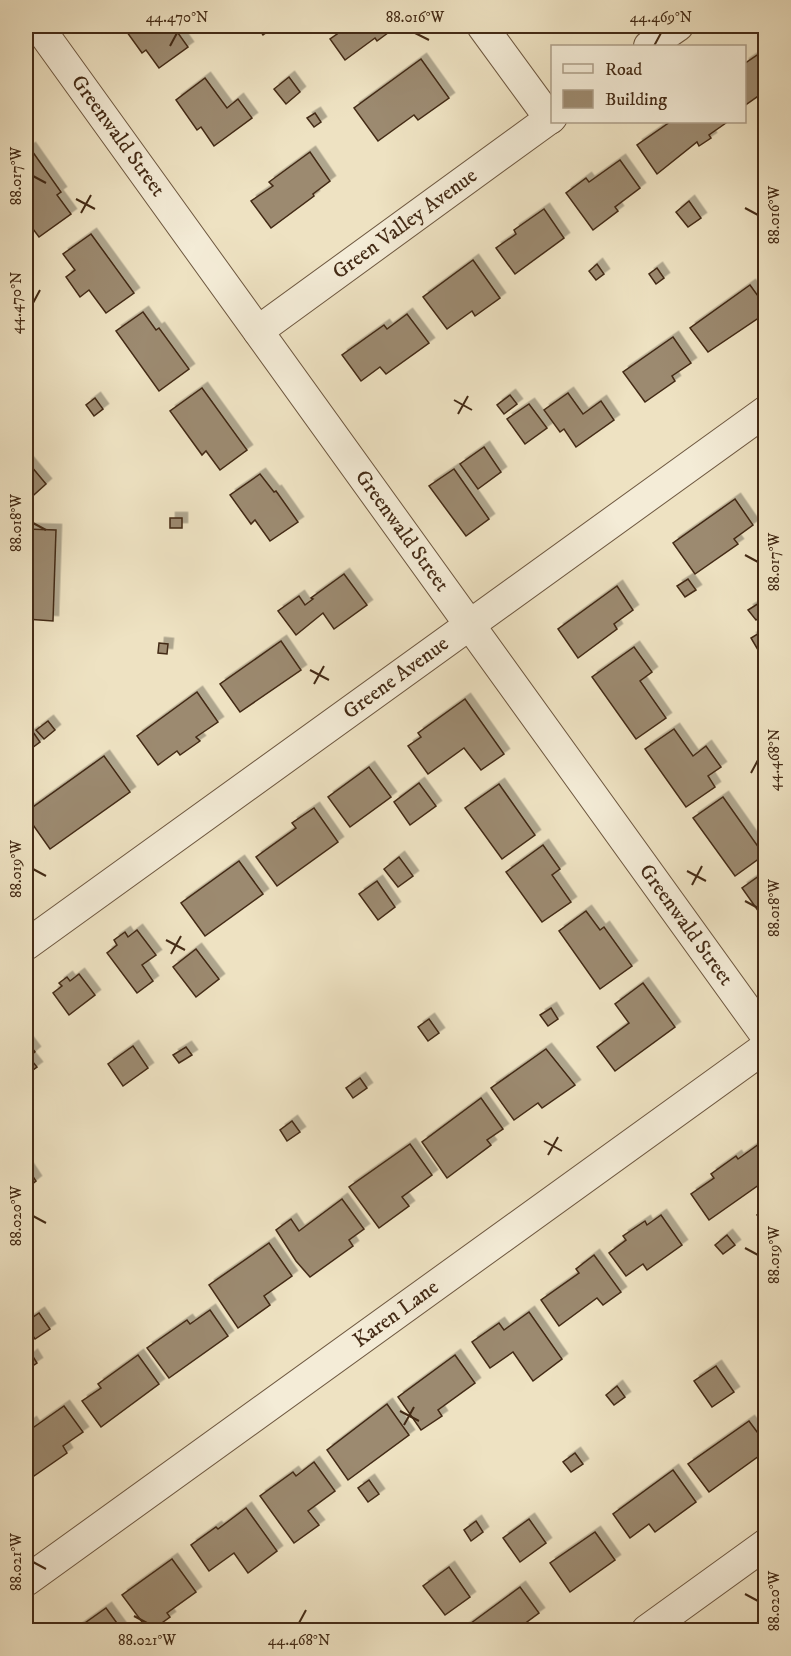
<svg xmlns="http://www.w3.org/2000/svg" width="791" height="1656" font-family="'IM FELL DW Pica',serif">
  <defs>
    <filter id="shadow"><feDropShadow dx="5.5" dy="-5.5" stdDeviation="0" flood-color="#0004"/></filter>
  </defs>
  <rect width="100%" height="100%" fill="#eee2c2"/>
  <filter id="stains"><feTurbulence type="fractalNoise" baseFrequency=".00333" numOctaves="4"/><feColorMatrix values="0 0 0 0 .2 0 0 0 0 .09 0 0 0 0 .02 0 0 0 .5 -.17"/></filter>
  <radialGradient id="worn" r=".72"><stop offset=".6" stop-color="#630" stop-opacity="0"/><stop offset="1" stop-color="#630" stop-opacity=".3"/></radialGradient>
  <!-- building -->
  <g fill="#9c8a6f" stroke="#432a15" stroke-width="1.5" filter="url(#shadow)">
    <path d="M127,26H173L188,47L159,68L146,50L142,53L124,28Z"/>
    <path d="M257,26H275L263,35Z"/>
    <path d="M331,26H395L396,27L377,41L375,38L345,60L330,39L337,34Z"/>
    <path d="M766,49V94L764,92L744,106V64Z"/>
    <path d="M421,59L449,98L418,120L414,115L378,141L354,108Z"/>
    <path d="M289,77L300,92L286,104L274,89Z"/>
    <path d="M205,78L227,108L238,99L252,118L214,146L201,127L197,130L176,100Z"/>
    <path d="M315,113L321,122L314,127L307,118Z"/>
    <path d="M670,122H725L726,123L709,135L711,138L699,146L697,142L657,174L637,145Z"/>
    <path d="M30,148L61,192L57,195L71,214L39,237L30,225L26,228V151Z"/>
    <path d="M310,152L330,181L313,194L314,196L271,228L251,201L273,186L269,182Z"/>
    <path d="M620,160L640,188L615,207L618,211L593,230L566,193L586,178L589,182Z"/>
    <path d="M689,201L701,218L688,227L676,212Z"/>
    <path d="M544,209L564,238L515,274L496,248L516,234L514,230Z"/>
    <path d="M91,234L134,293L106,313L89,290L80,297L66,277L75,270L63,254Z"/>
    <path d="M473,260L500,298L475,316L472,311L447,329L423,297Z"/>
    <path d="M597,264L604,274L596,280L589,271Z"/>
    <path d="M657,268L664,278L656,284L649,274Z"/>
    <path d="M750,285L766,307V313L708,352L690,328Z"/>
    <path d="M143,312L156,330L159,328L189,369L159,391L116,331Z"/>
    <path d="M407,314L429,343L386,374L380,367L361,381L342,355L384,325L387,329Z"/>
    <path d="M673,337L691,363L672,376L675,381L645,402L623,372Z"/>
    <path d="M202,388L247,450L220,470L206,451L202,455L170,411Z"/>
    <path d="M568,393L583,414L601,401L614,420L576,447L564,429L560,432L544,410Z"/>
    <path d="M510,395L517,404L504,414L497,405Z"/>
    <path d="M95,398L103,409L94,416L86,405Z"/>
    <path d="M529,404L547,428L525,444L507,419Z"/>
    <path d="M484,447L501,472L478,489L460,464Z"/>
    <path d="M26,460L46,484L26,502Z"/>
    <path d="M454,469L489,519L466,536L429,486Z"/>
    <path d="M260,474L274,492L276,491L298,522L270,541L255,520L251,524L230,495Z"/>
    <path d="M735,499L753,525L734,539L738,544L695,574L673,543Z"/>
    <rect x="170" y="518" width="12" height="10"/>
    <path d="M26,529L56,530L53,621L26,619Z"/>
    <path d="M344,574L367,605L334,629L323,613L296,635L278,611L299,596L305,605L313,599L311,598Z"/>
    <path d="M688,579L696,590L685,597L677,586Z"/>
    <path d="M617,586L633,610L614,624L617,629L578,658L558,629Z"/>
    <path d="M759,603L766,613L756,620L748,610Z"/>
    <path d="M766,629V645L758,650L751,638Z"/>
    <path d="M281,641L301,670L240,712L220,684Z"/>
    <path d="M159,643L168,644L167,654L158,653Z"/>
    <path d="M634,647L652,672L640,681L666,718L636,739L592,677Z"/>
    <path d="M197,692L218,722L196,737L200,741L180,755L177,751L158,765L137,736Z"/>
    <path d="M465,699L504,754L481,770L464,748L428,774L408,746L421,737L418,733Z"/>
    <path d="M48,721L55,730L44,739L36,730Z"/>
    <path d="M674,729L693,756L706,746L721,767L708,776L715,787L686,807L645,749Z"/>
    <path d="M33,732L40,742L32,748L26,737Z"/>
    <path d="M104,756L130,792L50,849L26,815V812Z"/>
    <path d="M369,767L391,797L350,827L328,797Z"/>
    <path d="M419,783L436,806L410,825L394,802Z"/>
    <path d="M499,784L535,835L502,859L465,808Z"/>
    <path d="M723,797L764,855L735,876L693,818Z"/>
    <path d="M314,808L338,842L277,886L256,857L296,828L292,823Z"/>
    <path d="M543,845L560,869L552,875L571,902L542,922L506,872Z"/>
    <path d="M399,857L413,876L398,887L384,869Z"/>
    <path d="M239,861L263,894L205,936L181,903Z"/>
    <path d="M766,871V922L742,888Z"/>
    <path d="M377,881L395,907L378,920L359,894Z"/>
    <path d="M586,911L600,930L604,927L632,966L600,989L559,931Z"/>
    <path d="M137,930L156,955L142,965L153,981L137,993L107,953L117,945L114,940L125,932L128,937Z"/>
    <path d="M196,949L219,979L196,997L173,967Z"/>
    <path d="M79,974L95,995L69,1015L53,993L62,986L59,983L67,977L70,981Z"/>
    <path d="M643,983L675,1027L615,1071L597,1047L629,1023L615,1004Z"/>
    <path d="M551,1008L558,1019L548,1026L540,1015Z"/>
    <path d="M429,1019L439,1033L428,1041L418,1027Z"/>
    <path d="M26,1040L35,1052L29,1057L37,1067L26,1075Z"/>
    <path d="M133,1046L148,1068L123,1086L108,1064Z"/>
    <path d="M186,1047L192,1055L179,1063L173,1055Z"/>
    <path d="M546,1049L575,1085L542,1108L538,1103L514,1120L491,1088Z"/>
    <path d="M360,1078L367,1088L353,1098L346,1088Z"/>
    <path d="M481,1098L503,1129L487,1140L491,1145L447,1178L422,1142Z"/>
    <path d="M292,1121L300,1132L287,1141L280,1130Z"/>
    <path d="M410,1144L432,1175L402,1197L409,1206L379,1228L349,1187Z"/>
    <path d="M759,1144L766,1154V1180L709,1220L691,1194L714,1178L711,1174L736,1156L738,1159Z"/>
    <path d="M26,1166L36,1181L26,1189Z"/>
    <path d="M342,1199L364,1229L349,1240L353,1246L310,1277L296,1261L276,1230L291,1219L299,1231Z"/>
    <path d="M766,1209V1227L757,1215Z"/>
    <path d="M661,1215L682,1245L647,1270L643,1264L626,1276L609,1253L626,1240L623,1236L645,1221L647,1225Z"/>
    <path d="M727,1235L735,1245L723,1254L715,1245Z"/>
    <path d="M269,1243L292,1276L264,1296L270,1305L238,1328L209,1285Z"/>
    <path d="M594,1255L621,1292L603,1305L597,1298L559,1326L541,1300L579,1273L576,1269Z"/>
    <path d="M210,1310L228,1336L169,1378L147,1348L187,1320L190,1324Z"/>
    <path d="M529,1312L562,1359L533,1381L513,1352L490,1368L472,1342L499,1323L504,1330Z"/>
    <path d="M39,1313L50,1329L35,1339L26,1326V1322Z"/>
    <path d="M32,1355L37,1363L28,1369L26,1365V1360Z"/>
    <path d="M138,1355L159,1384L101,1427L82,1401L101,1388L98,1384Z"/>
    <path d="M455,1355L475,1383L438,1410L442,1416L421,1430L398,1397Z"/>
    <path d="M716,1366L734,1392L712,1407L694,1381Z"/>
    <path d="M617,1386L625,1397L614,1405L606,1395Z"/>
    <path d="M387,1404L409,1435L348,1480L327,1450Z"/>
    <path d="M64,1406L83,1432L63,1446L67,1453L34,1476L26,1464V1426L31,1422L34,1427Z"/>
    <path d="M749,1421L766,1444V1451L709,1492L688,1464Z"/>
    <path d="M575,1453L583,1464L571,1472L563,1462Z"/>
    <path d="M314,1462L335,1491L308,1511L319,1525L294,1543L260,1496L293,1472L296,1476Z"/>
    <path d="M673,1470L696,1502L655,1532L649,1524L630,1538L613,1514Z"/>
    <path d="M369,1480L379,1494L368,1502L358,1488Z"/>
    <path d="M246,1508L277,1551L248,1573L234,1553L209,1571L191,1545L216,1527L218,1529Z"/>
    <path d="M529,1519L546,1543L520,1562L503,1538Z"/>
    <path d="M476,1521L483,1532L471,1541L464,1530Z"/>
    <path d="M595,1532L615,1560L570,1592L550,1563Z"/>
    <path d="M172,1559L196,1592L167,1613L170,1617L152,1630H148L122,1595Z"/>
    <path d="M449,1567L470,1597L445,1615L423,1586Z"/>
    <path d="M520,1587L539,1613L516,1630H464L463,1629Z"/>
    <path d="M106,1608L122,1630H75Z"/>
    <path d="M766,1619V1630H749Z"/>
  </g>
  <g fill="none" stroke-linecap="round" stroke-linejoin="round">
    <defs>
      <g id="street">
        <path d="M38,26L766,1036"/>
        <path d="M482,26L550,119"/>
        <path d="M649,46L678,26"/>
        <path d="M258,331L552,117"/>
        <path d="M26,945L766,411"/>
        <path d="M26,1581L766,1047"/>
        <path d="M647,1630L766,1544"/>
      </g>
    </defs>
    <!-- street casing -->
    <use href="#street" stroke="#6e5840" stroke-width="32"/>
    <!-- street -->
    <use href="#street" stroke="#f4ecd7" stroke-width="30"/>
  </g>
  <!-- ticks -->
  <path fill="none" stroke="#432a15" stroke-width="2" d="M415,33L429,40M170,46L177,33M654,46L661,33M33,176L46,183M76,199L95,209M745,208L758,215M81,213L91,195M33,303L40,290M454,400L472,410M458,414L468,396M33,523L46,530M745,555L758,562M310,670L329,680M314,684L324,666M751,773L758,760M33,869L46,876M687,871L706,881M692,885L702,866M745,901L758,908M166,940L185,950M171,954L181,936M544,1141L562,1151M548,1155L558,1137M33,1216L46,1223M745,1248L758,1255M400,1411L419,1421M404,1425L414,1407M33,1562L46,1569M745,1594L758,1601M134,1616L147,1623M299,1623L306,1610"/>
  <g text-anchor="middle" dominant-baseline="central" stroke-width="6" stroke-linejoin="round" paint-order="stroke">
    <!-- street labels -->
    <g font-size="21" fill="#432a15" stroke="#f4ecd7">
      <text transform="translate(118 136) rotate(54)">Greenwald Street</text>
      <text transform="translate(405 224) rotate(-36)">Green Valley Avenue</text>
      <text transform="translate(402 531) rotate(54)">Greenwald Street</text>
      <text transform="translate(396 678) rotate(-36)">Greene Avenue</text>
      <text transform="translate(686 925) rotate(54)">Greenwald Street</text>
      <text transform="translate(396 1314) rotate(-36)">Karen Lane</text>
    </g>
  </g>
  <!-- margin -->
  <rect width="791" height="1656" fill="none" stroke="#eee2c2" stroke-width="66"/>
  <!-- legend -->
  <rect x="551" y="45" width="195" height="78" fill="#f4ecd7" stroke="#ad9e89" stroke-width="1.5"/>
  <rect x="563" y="64" width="30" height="9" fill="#f4ecd7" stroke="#ad9e89" stroke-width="1.5"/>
  <text x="605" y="75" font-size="18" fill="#432a15">Road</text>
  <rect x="563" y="90" width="30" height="18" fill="#9c8a6f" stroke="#ad9e89" stroke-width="1.5"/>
  <text x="605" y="105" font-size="18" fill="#432a15">Building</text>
  <rect x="33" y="33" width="725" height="1590" fill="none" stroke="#432a15" stroke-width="2"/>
  <g font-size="15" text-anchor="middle" fill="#432a15">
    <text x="177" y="22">44.470°N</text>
    <text x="415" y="22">88.016°W</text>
    <text x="661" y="22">44.469°N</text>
    <text transform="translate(16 176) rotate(-90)" y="5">88.017°W</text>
    <text transform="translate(774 215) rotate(-90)" y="5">88.016°W</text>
    <text transform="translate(16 303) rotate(-90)" y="5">44.470°N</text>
    <text transform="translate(16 523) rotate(-90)" y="5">88.018°W</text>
    <text transform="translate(774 562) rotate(-90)" y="5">88.017°W</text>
    <text transform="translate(774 760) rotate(-90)" y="5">44.468°N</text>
    <text transform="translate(16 869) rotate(-90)" y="5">88.019°W</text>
    <text transform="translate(774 908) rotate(-90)" y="5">88.018°W</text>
    <text transform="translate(16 1216) rotate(-90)" y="5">88.020°W</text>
    <text transform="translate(774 1255) rotate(-90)" y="5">88.019°W</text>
    <text transform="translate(16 1562) rotate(-90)" y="5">88.021°W</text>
    <text transform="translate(774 1601) rotate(-90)" y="5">88.020°W</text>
    <text x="147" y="1645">88.021°W</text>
    <text x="299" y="1645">44.468°N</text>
  </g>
  <rect width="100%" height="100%" filter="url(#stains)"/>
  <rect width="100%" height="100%" fill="url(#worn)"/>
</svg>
